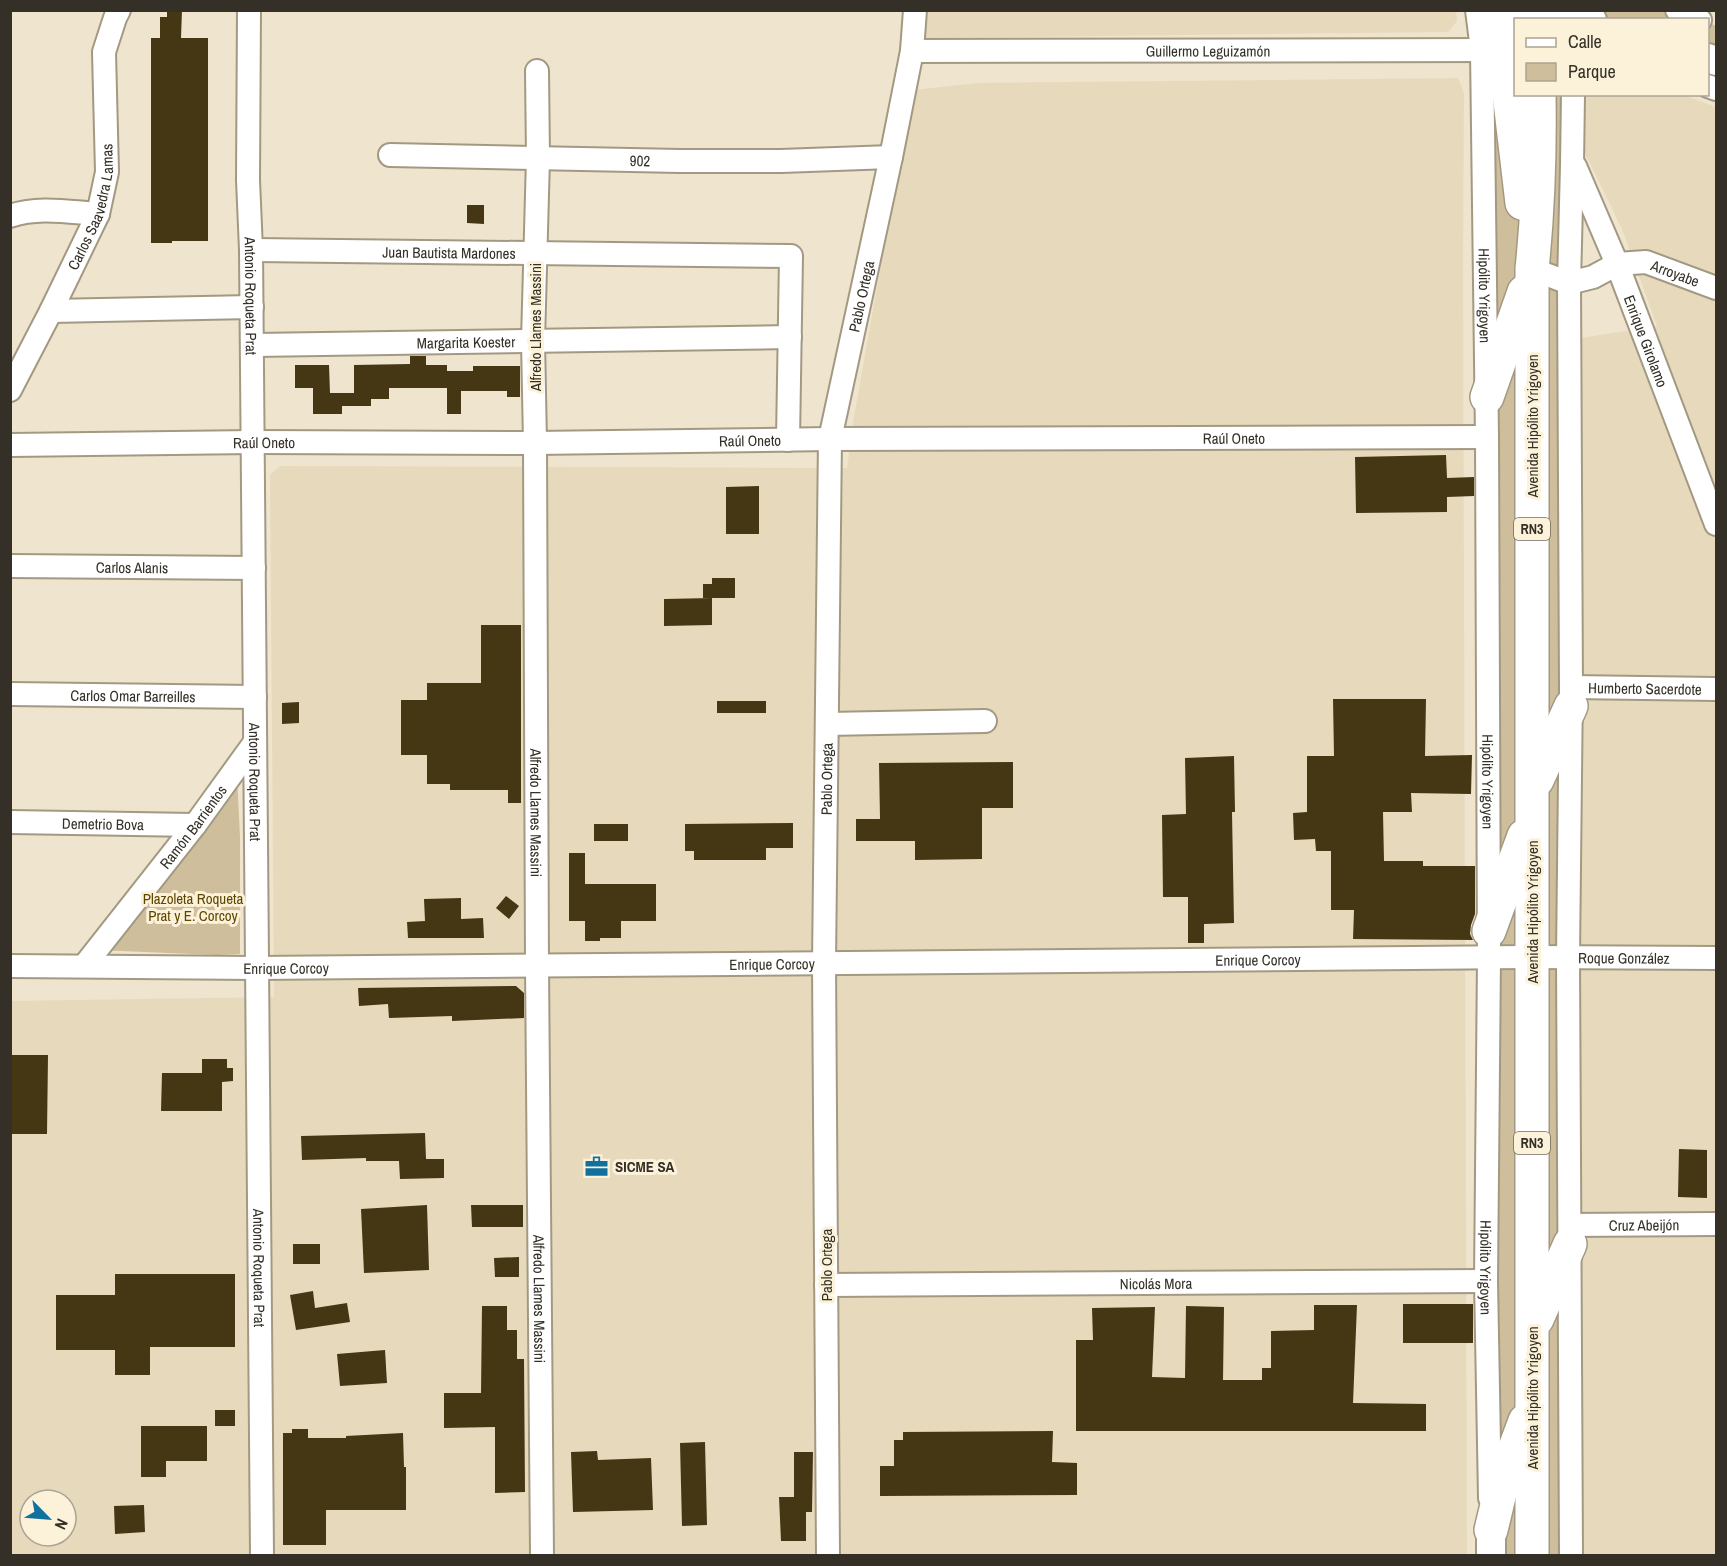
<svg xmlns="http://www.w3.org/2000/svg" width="1727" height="1566" font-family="'Archivo Narrow',sans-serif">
  <rect width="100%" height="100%" fill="#efe4cd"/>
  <!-- built -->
  <g fill="#e7dabc" fill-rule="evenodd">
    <path d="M923,10H1456L1457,21L1448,32L923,38Z"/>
    <path d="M1458,78L1464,93L1463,263L1467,1555H11L10,1001L274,997L270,475L280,466L847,468L854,417L912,90L978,83ZM30,1500H66V1536H30Z"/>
    <path d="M1584,95H1683L1716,107V1555H1582L1574,339L1657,326L1622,229L1580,143Z"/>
  </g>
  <!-- green -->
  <g fill="#cebe9b">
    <path d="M1677,10L1700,19L1516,20V94L1573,95L1571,1555H1491L1477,11Z"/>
    <path d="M1708,22L1716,26V89L1708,86Z"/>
    <path d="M237,776L240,837V954L217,955L97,950Z"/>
  </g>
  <!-- building -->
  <g fill="#453614">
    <path d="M167,10H182L181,38H208V241H172V243H151V38H160V17H167Z"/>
    <path d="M467,205H484V224L467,223Z"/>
    <path d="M410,356H426V365H447V371H473V366H520V397H507V391H461V414H447V388H389V399H371V406H342V414H313V388H295V365H329L330,393H354V365L410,364Z"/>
    <path d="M1446,455L1447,478L1474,477V496L1447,497V512L1356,513L1355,457Z"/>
    <path d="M759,486V534H726V487Z"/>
    <path d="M712,578H735V598H703V584H712Z"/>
    <path d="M712,598V625L664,626V599Z"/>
    <path d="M481,625H521V803H508V790H450V784H427V755H401V700H427V683H481Z"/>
    <path d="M1333,699H1426L1425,756L1472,755L1471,794L1411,793L1412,812H1383L1384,861H1423V866H1475V914L1471,925L1470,934L1473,940L1353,939L1354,910H1331V851H1316L1315,839L1294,840L1293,813L1307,812V756H1334Z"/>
    <rect x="717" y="701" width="49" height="12"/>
    <path d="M299,702V723L282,724V703Z"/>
    <path d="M1234,756L1235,812H1232L1234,923L1204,924V943H1188V897H1163L1162,815L1186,814L1185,758Z"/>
    <path d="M1013,762V808H982V859L915,860V841H856V819H880L879,763Z"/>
    <path d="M793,823V848H766V860H694V851H685V824Z"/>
    <rect x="594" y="824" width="34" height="17"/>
    <path d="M569,853H585V884H656V921H621V938H600V941H585V921H569Z"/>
    <path d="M506,896L519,906L509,919L496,908Z"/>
    <path d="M461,898V919L483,918L484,938H408L407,922L425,921L424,899Z"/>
    <path d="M516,986L524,993V1018L452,1021V1016L389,1018L388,1004L359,1006L358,988Z"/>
    <path d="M12,1055H48L47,1134H11Z"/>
    <path d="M202,1059H227V1068H233V1081L222,1082V1111H161L162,1073H202Z"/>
    <path d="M425,1133L426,1159H444V1178L400,1179L399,1161H366V1158L302,1160L301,1136Z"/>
    <path d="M1679,1149L1707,1150V1198L1678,1197Z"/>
    <path d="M427,1205L429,1270L364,1273L361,1209Z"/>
    <path d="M471,1205H523V1227H472Z"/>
    <rect x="293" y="1244" width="27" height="20"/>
    <path d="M519,1257V1277H495L494,1258Z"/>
    <path d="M115,1274H235V1347H150V1375H115V1350H56V1295H115Z"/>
    <path d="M313,1291L315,1308L347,1303L350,1322L296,1330L290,1295Z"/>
    <rect x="1403" y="1304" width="70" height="39"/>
    <path d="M1314,1305H1357L1353,1403L1426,1404V1431H1076V1340H1093L1092,1308L1155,1307L1152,1377L1185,1378L1186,1306L1224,1307L1223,1380H1262V1368H1271V1331L1314,1330Z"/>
    <path d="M482,1306H507V1330H517V1359H524L525,1492L495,1493V1427L444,1428V1393H481Z"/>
    <path d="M385,1350L387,1383L340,1386L337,1354Z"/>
    <rect x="215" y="1410" width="20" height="16"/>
    <path d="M141,1426H207V1461H166V1477H141Z"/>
    <path d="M292,1429H308V1438H346V1436L403,1433L404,1467H406V1510H326V1545H283V1433H292Z"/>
    <path d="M1053,1431L1052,1462L1077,1463V1495L880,1496V1466H894V1440H903V1432Z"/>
    <path d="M705,1442L707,1525L682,1526L680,1443Z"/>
    <path d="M597,1451L598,1460L651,1458L653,1510L573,1512L571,1452Z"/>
    <path d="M794,1452H813L812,1512H806V1541H781L779,1497H794Z"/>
    <path d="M144,1505L145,1532L115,1534L114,1506Z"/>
  </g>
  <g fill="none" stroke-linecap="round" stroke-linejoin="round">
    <defs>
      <g id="minor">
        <path id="s1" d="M249,10L248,180L251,250L262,1556"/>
        <path id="s2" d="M1477,10L1482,50L1487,437L1489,958L1486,1281L1490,1498"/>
        <path d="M1677,10L1700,20"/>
        <path id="s3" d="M912,51L1496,50"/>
        <path id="s4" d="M537,71L538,158L533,341L535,443L537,965L542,1556"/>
        <path d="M1708,86L1716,89"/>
        <path id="s5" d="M390,155L680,161H781L891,157"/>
        <path id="s6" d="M1575,166L1617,264L1716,524"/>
        <path d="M10,216C38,206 69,212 98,214"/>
        <path id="s7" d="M251,250L791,256L788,440"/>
        <path id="s8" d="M1532,269L1569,283L1593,277L1617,264L1646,262L1716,288"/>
        <path d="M51,311L252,307"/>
        <path id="s9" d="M252,345L790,337"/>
        <path id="s10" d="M10,390L51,311L98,214L107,172L104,52L115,18L119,10"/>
        <path id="s11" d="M10,445L253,442L535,443L830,439L1487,437"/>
        <path id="s12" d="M10,566L254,568"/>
        <path id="s13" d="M1571,687L1716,689"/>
        <path id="s14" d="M10,694L255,697"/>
        <path d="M827,724L985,721"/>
        <path id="s15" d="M10,822L195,825"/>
        <path id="s16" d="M10,966L257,968L1532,957L1716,958"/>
        <path id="s17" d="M84,966L195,825L255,742"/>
        <path id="s18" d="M1570,1225L1716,1224"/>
        <path id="s19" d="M826,1285L1486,1281"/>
        <path id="s20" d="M828,1556L824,963L830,439L891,157L912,51L915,10"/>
        <path d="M1571,1556L1568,957L1571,687L1569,283L1572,165L1573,94"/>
      </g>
      <g id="major">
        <path d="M1550,10L1592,20"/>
        <path d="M1708,58L1716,61"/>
        <path d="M1491,1530V1556"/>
      </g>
      <g id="highway">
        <path d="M1504,10V50L1522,203"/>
        <path d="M1533,10L1534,20"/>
        <path d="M1487,397L1524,292"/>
        <path d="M1537,780L1571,706"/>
        <path d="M1489,931L1524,836"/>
        <path d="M1537,1319L1570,1244"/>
        <path d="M1491,1530L1503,1480L1525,1421"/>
        <path d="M1532,1556V269C1538,211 1540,153 1539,94"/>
      </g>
    </defs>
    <!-- minor casing -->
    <use href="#minor" stroke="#a39983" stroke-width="26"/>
    <!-- major casing -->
    <use href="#major" stroke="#a39983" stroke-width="32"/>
    <!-- highway casing -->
    <use href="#highway" stroke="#a39983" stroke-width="36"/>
    <!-- minor -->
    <use href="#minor" stroke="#fff" stroke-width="22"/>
    <!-- major -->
    <use href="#major" stroke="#fff" stroke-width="28"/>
    <!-- highway -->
    <use href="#highway" stroke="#fff" stroke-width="33"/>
  </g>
  <!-- icons -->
  <defs>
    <symbol id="office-bare" viewBox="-9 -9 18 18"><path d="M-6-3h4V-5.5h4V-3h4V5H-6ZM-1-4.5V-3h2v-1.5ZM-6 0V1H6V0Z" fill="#10719f" stroke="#fcf2da" stroke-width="2.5" paint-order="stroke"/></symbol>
  </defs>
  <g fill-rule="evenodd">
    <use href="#office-bare" x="580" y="1150" width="33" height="33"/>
  </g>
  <g text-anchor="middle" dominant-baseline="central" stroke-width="6" stroke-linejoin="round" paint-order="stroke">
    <!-- shield labels -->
    <g fill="#fcf2da" stroke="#706a5d" stroke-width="1.5">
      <rect x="1514" y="518" width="36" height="22" rx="4.5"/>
      <rect x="1514" y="1132" width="36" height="22" rx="4.5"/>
    </g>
    <g font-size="14" font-weight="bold" fill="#343027">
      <text x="1532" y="529">RN3</text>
      <text x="1532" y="1143">RN3</text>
    </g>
    <!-- street labels -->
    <g font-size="15" fill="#343027" stroke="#fcf2da">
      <text stroke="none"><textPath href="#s3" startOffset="296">Guillermo Leguizamón</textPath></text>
      <text stroke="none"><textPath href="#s5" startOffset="250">902</textPath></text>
      <text stroke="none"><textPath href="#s10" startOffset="202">Carlos Saavedra Lamas</textPath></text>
      <text stroke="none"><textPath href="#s7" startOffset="198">Juan Bautista Mardones</textPath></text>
      <text stroke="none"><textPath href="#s8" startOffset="152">Arroyabe</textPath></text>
      <text stroke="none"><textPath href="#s20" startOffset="1263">Pablo Ortega</textPath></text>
      <text stroke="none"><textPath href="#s1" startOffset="286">Antonio Roqueta Prat</textPath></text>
      <text stroke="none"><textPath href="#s2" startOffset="286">Hipólito Yrigoyen</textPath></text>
      <text transform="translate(535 327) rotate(-90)">Alfredo Llames Massini</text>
      <text stroke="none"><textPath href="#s6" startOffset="189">Enrique Girolamo</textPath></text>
      <text stroke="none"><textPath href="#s9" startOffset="214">Margarita Koester</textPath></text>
      <text transform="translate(1532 426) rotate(-90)">Avenida Hipólito Yrigoyen</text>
      <text stroke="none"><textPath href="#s11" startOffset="1224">Raúl Oneto</textPath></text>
      <text stroke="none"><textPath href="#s11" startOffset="740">Raúl Oneto</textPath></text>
      <text stroke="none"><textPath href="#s11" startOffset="254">Raúl Oneto</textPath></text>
      <text stroke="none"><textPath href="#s12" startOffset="122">Carlos Alanis</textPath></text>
      <text stroke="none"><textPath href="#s13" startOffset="74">Humberto Sacerdote</textPath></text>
      <text stroke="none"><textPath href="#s14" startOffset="123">Carlos Omar Barreilles</textPath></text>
      <text stroke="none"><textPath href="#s20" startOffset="777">Pablo Ortega</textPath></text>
      <text stroke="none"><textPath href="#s1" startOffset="772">Antonio Roqueta Prat</textPath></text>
      <text stroke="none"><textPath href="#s2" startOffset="772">Hipólito Yrigoyen</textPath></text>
      <text stroke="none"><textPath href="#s4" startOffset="742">Alfredo Llames Massini</textPath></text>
      <text stroke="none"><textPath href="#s15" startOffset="93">Demetrio Bova</textPath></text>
      <text stroke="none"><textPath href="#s17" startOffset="177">Ramón Barrientos</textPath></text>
      <text transform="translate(1532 912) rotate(-90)">Avenida Hipólito Yrigoyen</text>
      <text stroke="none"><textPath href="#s16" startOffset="1614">Roque González</textPath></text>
      <text stroke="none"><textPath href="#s16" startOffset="1248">Enrique Corcoy</textPath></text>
      <text stroke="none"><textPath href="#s16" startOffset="762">Enrique Corcoy</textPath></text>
      <text stroke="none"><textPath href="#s16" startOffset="276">Enrique Corcoy</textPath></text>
      <text stroke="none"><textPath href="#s18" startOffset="74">Cruz Abeijón</textPath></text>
      <text transform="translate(826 1265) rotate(-90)">Pablo Ortega</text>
      <text stroke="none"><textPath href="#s1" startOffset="1258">Antonio Roqueta Prat</textPath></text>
      <text stroke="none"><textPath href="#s2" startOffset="1258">Hipólito Yrigoyen</textPath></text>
      <text stroke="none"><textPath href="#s19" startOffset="330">Nicolás Mora</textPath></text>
      <text stroke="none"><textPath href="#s4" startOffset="1228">Alfredo Llames Massini</textPath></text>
      <text transform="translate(1532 1398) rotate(-90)">Avenida Hipólito Yrigoyen</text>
    </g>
    <!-- park labels -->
    <g font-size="15" fill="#5e4600" stroke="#fcf2da">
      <text x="193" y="898">Plazoleta Roqueta<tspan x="193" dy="17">Prat y E. Corcoy</tspan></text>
    </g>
    <!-- poi labels -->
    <g font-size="15" font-weight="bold" fill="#343027" stroke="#fcf2da" text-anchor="start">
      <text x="615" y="1166">SICME SA</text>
    </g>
  </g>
  <!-- border -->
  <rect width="1727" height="1566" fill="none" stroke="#343027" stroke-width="24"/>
  <!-- legend -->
  <rect x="1514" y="18" width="195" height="78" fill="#fcf2da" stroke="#aca492" stroke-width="1.5"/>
  <rect x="1526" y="38" width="30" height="9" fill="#ffffff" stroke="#aca492" stroke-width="1.5"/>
  <text x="1568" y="48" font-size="18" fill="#343027">Calle</text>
  <rect x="1526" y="63" width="30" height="18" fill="#cebe9b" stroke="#aca492" stroke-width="1.5"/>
  <text x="1568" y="78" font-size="18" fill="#343027">Parque</text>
  <!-- north arrow -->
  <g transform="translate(48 1518) rotate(115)"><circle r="28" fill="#fcf2da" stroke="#aca492" stroke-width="1.5"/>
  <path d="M0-4.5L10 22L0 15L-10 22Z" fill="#10719f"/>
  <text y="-9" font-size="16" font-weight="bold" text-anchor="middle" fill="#343027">N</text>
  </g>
</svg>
